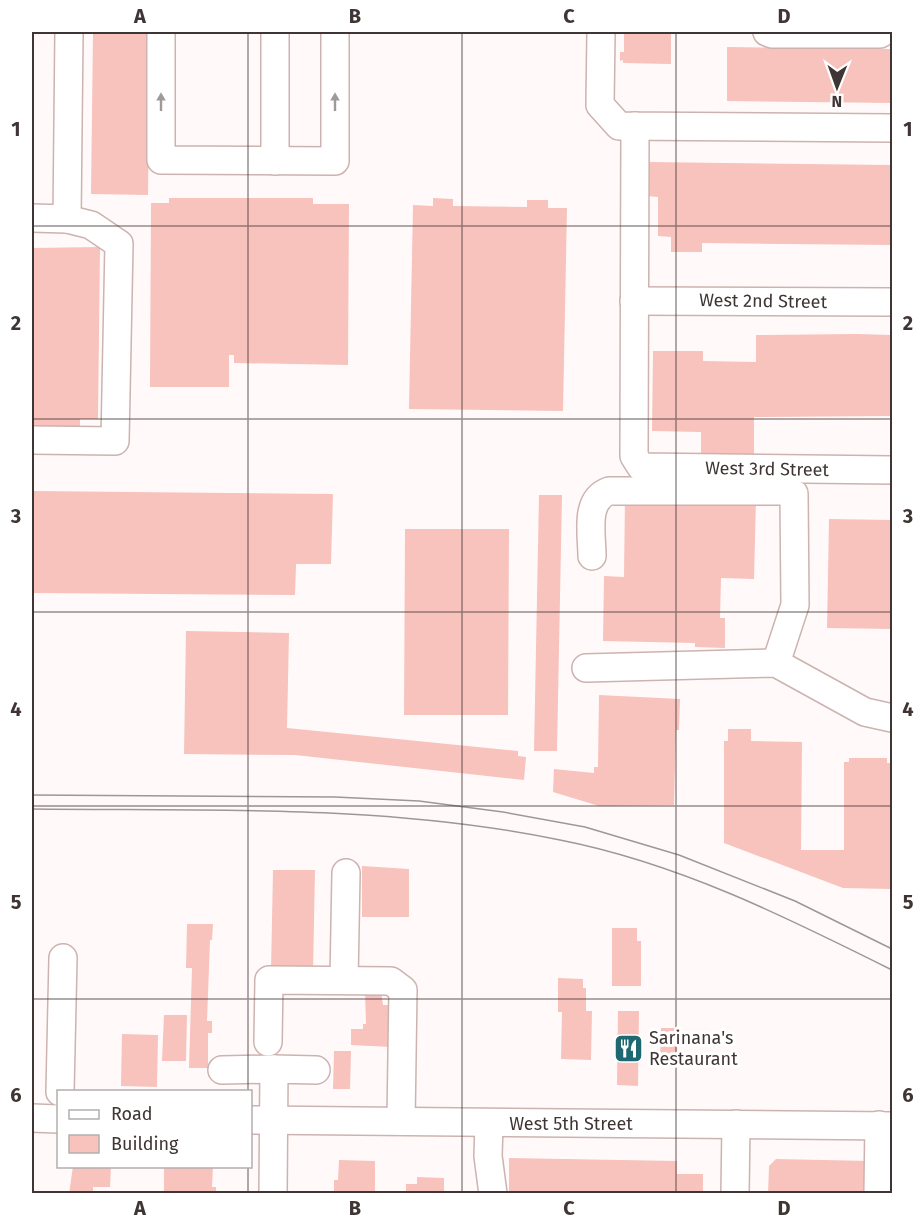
<svg xmlns="http://www.w3.org/2000/svg" width="924" height="1225" font-family="'Fira Sans',sans-serif">
  <rect width="100%" height="100%" fill="#fffaf9"/>
  <!-- building -->
  <g fill="#f8c2bd">
    <path d="M93,32H150L148,195L91,194Z"/>
    <path d="M624,32H671V64L623,63V60L620,61V52H624Z"/>
    <path d="M727,47L892,49V103L727,101Z"/>
    <path d="M648,162L892,165V245L702,243V252H671V237L658,236V197L647,196Z"/>
    <path d="M169,198H313V204H349L348,365L234,363V355H229V387H150L151,203H169Z"/>
    <path d="M433,198L453,199V206L527,207V200H548V208H567L563,411L409,409L413,205L433,206Z"/>
    <path d="M100,247L98,419H80V429L32,436V248Z"/>
    <path d="M857,334L892,335V416L754,417V462H701V432L652,431L653,351H703V361L756,362V335Z"/>
    <path d="M32,491L333,494L331,564H296L295,595L32,593Z"/>
    <path d="M539,495H562L557,751H534Z"/>
    <path d="M625,496L756,498L754,579L721,578L720,618H725V648L695,647V643L603,641L604,576L624,577Z"/>
    <path d="M829,519L892,520V629L827,628Z"/>
    <path d="M405,529H509L508,715H404Z"/>
    <path d="M186,631L289,633L287,728L518,751V756L526,757L524,780L295,755L184,754Z"/>
    <path d="M599,695L680,699L679,730H676L674,805L599,806L553,792L554,769L594,773V767H598Z"/>
    <path d="M728,729H751V741L802,742L801,850H844V762H849V758H887V763H892L891,889L843,888L724,843V741H728Z"/>
    <path d="M362,866L409,869V917H362Z"/>
    <path d="M273,870H315L313,972L271,971Z"/>
    <path d="M187,924H213L212,940H210L207,1021H212V1033H208V1068H189L192,968H186Z"/>
    <path d="M612,928H637V941H641V986H612Z"/>
    <path d="M558,978L583,979V988H586V1011H592L591,1060L561,1059L562,1012H558Z"/>
    <path d="M365,991H381L383,1005H397L391,1047L351,1045V1029H363V1024H366Z"/>
    <path d="M618,1011H639L638,1086L617,1085Z"/>
    <path d="M164,1015H187L186,1061H162Z"/>
    <path d="M661,1028H677V1061L660,1060Z"/>
    <path d="M122,1034L158,1035L157,1087L121,1086Z"/>
    <path d="M334,1051H351L350,1089H333Z"/>
    <path d="M509,1158L677,1161V1174H703V1194H509Z"/>
    <path d="M776,1159L870,1161L869,1192L768,1194L769,1166Z"/>
    <path d="M339,1160L375,1161V1194H334V1180H338Z"/>
    <path d="M73,1166H111L110,1187H93V1194H69Z"/>
    <path d="M164,1166H213L212,1187H216V1194H164Z"/>
    <path d="M417,1177L444,1178V1194H406V1184H417Z"/>
  </g>
  <g fill="none" stroke-linecap="round" stroke-linejoin="round">
    <defs>
      <g id="minor">
        <path d="M161,32V160L335,161V32"/>
        <path d="M601,32L600,105L619,126L892,128"/>
        <path d="M767,32L772,34H880L883,32"/>
        <path d="M635,126L634,456L641,467L892,470"/>
        <path d="M275,161V32"/>
        <path d="M32,218L67,219L69,32"/>
        <path d="M634,301L892,302"/>
        <path d="M32,440L115,441L119,244L91,225L67,219"/>
        <path d="M592,556C592,534 584,500 609,491H787L794,494L795,605L776,663"/>
        <path d="M586,668L776,663L865,712L892,718"/>
        <path d="M344,980L346,873"/>
        <path d="M268,1042L269,980L391,981L403,990L401,1121"/>
        <path d="M222,1070L274,1069"/>
        <path d="M60,1092L63,958"/>
        <path d="M32,1118L58,1119"/>
        <path d="M250,1120L892,1126"/>
        <path d="M489,1124L488,1156L493,1194"/>
        <path d="M273,1194L274,1069L316,1070"/>
        <path d="M735,1194L736,1124"/>
        <path d="M878,1194L879,1125"/>
      </g>
    </defs>
    <!-- minor casing -->
    <use href="#minor" stroke="#ccb3b0" stroke-width="30"/>
    <!-- minor -->
    <use href="#minor" stroke="#fff" stroke-width="27"/>
    <!-- tram -->
    <g stroke="#9f9796" stroke-width="1.5">
      <path d="M32,795L335,797L419,801L503,812L585,827L679,855L795,901L892,949"/>
      <path d="M32,809C207,811 387,804 560,840C678,863 786,917 892,970"/>
    </g>
  </g>
  <!-- one-way arrows -->
  <defs><path id="oneway-solid" d="M-6-.8H1V-3.2L6.5 0L1 3.2V.8H-6Z" transform="scale(1.5)"/></defs>
  <g fill="#9f9a9a">
    <use href="#oneway-solid" transform="translate(161 102) rotate(-90)"/>
    <use href="#oneway-solid" transform="translate(335 102) rotate(-90)"/>
  </g>
  <!-- grid -->
  <path fill="none" stroke="#3f3534" stroke-width="1.5" stroke-opacity="0.55" d="M248,32V1092M462,32V1194M676,32V1194M32,226H892M32,419H892M32,612H892M32,806H892M32,999H892M248,1166V1194"/>
  <!-- icons -->
  <defs>
    <symbol id="restaurant-square" viewBox="-11 -11 22 22"><rect x="-9" y="-9" width="18" height="18" rx="4" fill="#1d6871" stroke="#fff"/><path d="M-5-6h1v4h1v-4h1v4h1v-4h1v5L-1.5 .5V6h-2V.5L-5-1ZM5-6V6H3V1.5H1.5Q1.5-4 5-6Z" fill="#fff"/></symbol>
  </defs>
  <g fill-rule="evenodd">
    <use href="#restaurant-square" x="612" y="1032" width="33" height="33"/>
  </g>
  <g text-anchor="middle" dominant-baseline="central" stroke-width="6" stroke-linejoin="round" paint-order="stroke">
    <!-- street labels -->
    <g font-size="18" fill="#3f3534" stroke="#fff">
      <text transform="translate(763 301) rotate(1)">West 2nd Street</text>
      <text transform="translate(767 469) rotate(1)">West 3rd Street</text>
      <text x="571" y="1124">West 5th Street</text>
    </g>
    <!-- poi labels -->
    <g font-size="18" fill="#3f3534" stroke="#fff" text-anchor="start">
      <text x="649" y="1038">Sarinana's<tspan x="649" dy="21">Restaurant</tspan></text>
    </g>
  </g>
  <!-- border -->
  <rect width="924" height="1225" fill="none" stroke="#ffffff" stroke-width="66"/>
  <!-- legend -->
  <rect x="57" y="1090" width="195" height="78" fill="#ffffff" stroke="#b2aeae" stroke-width="1.5"/>
  <rect x="69" y="1110" width="30" height="9" fill="#ffffff" stroke="#b2aeae" stroke-width="1.5"/>
  <text x="111" y="1120" font-size="18" fill="#3f3534">Road</text>
  <rect x="69" y="1135" width="30" height="18" fill="#f8c2bd" stroke="#b2aeae" stroke-width="1.5"/>
  <text x="111" y="1150" font-size="18" fill="#3f3534">Building</text>
  <!-- north arrow -->
  <g transform="translate(837 87) rotate(181)" stroke="#ffffff" stroke-width="4.5" paint-order="stroke">
  <path d="M0-4.5L10 22L0 15L-10 22Z" fill="#3f3534"/>
  <text y="-9" font-size="16" font-weight="bold" text-anchor="middle" fill="#3f3534">N</text>
  </g>
  <rect x="33" y="33" width="858" height="1159" fill="none" stroke="#3f3534" stroke-width="2"/>
  <g font-size="20" text-anchor="middle" font-weight="bold" fill="#3f3534">
    <text x="140" y="23">A</text>
    <text x="355" y="23">B</text>
    <text x="569" y="23">C</text>
    <text x="784" y="23">D</text>
    <text x="16" y="136">1</text>
    <text x="908" y="136">1</text>
    <text x="16" y="330">2</text>
    <text x="908" y="330">2</text>
    <text x="16" y="523">3</text>
    <text x="908" y="523">3</text>
    <text x="16" y="716">4</text>
    <text x="908" y="716">4</text>
    <text x="16" y="909">5</text>
    <text x="908" y="909">5</text>
    <text x="16" y="1102">6</text>
    <text x="908" y="1102">6</text>
    <text x="140" y="1215">A</text>
    <text x="355" y="1215">B</text>
    <text x="569" y="1215">C</text>
    <text x="784" y="1215">D</text>
  </g>
</svg>
